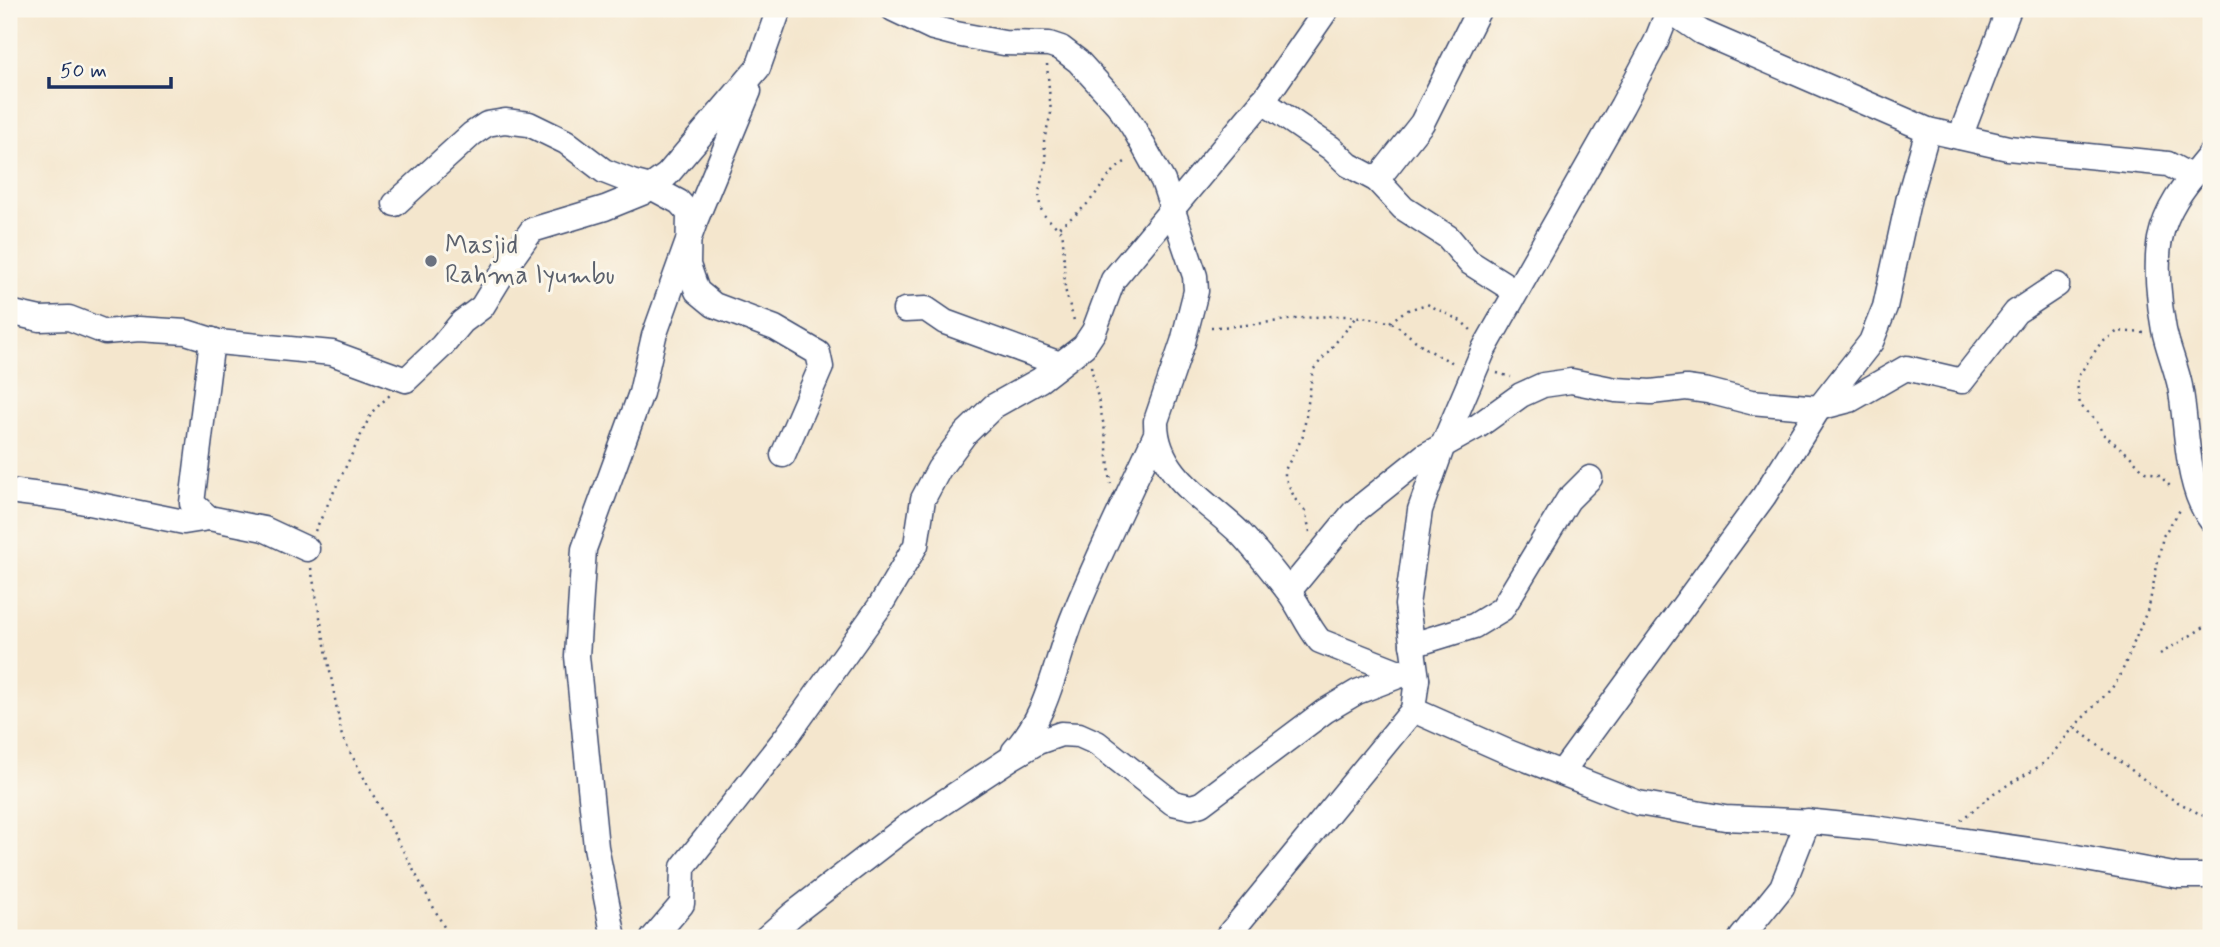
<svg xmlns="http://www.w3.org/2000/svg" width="2220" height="947" font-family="Mynerve,sans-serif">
  <rect width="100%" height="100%" fill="#fbf7ec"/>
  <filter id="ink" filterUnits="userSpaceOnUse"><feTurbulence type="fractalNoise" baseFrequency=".0143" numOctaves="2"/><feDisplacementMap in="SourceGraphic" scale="14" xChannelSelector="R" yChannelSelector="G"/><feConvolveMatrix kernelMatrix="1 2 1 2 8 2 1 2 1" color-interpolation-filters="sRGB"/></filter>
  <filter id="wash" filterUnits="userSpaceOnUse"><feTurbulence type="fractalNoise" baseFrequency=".00686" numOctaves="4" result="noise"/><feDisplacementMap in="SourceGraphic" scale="28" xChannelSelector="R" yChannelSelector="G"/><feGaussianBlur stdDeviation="1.57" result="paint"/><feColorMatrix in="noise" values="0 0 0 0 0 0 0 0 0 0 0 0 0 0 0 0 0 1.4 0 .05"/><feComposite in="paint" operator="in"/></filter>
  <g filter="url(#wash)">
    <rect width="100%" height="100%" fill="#f4e6cd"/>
  </g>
  <g filter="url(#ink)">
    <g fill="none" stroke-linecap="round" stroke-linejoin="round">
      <defs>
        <g id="minor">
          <path d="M893,9L933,28L956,34L1004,43L1049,44L1061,48L1078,61L1118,105L1133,127L1163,181L1195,276L1196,291L1183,342L1156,421C1155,474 1207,501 1240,533C1256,550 1271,569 1285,587C1299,603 1306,625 1320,641L1417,679L1413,710L1508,752L1638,803L1725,818L1815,822L1874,828L2065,855L2179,876H2211"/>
          <path d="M1669,10L1701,32L1928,130L2008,148L2168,164L2192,177"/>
          <path d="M1262,101L1331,148L1349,165L1377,180L1403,208L1448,237L1469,262L1515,291"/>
          <path d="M1960,137L2009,9"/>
          <path d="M2211,153C2190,180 2167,204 2160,239C2155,265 2159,304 2164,330C2168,349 2176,367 2180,386C2188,428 2185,486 2211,520"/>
          <path d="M1377,180L1422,123L1479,9"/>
          <path d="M395,204L472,134L487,124L505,121L529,124L566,142L604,171L632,182L651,187L679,202L689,213L688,265L697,291L714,305L775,328L818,353L821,367L783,455"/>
          <path d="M905,310L926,309L945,322L1060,364"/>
          <path d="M9,312L40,319L69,318L105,332L139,329L186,332L218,342L332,353L406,380L442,346L462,322L482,307L512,258L532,230L605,208L642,193L667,175L758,68L779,9"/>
          <path d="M212,340L192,503L209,518L264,529L307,549"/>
          <path d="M9,491L65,498L184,522L209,518"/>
          <path d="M1289,591L1354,512L1424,456L1478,426L1521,395L1543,385L1571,381L1616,390L1651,392L1686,388L1708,391L1751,402L1819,408L1850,400L1906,368L1962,381L2016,312L2057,285"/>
          <path d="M1412,645L1474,626L1502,609L1568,500L1590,478"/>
          <path d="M1417,679L1407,605L1420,510L1443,445L1484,349L1622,106L1656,42L1669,9"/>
          <path d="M1014,751C1049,714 1054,666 1072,620C1097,557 1128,496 1156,434"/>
          <path d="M1562,772L1764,496L1819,408L1871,342L1885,307L1909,197L1928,130"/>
          <path d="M614,938L596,847L577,656L584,549L641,393L654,336L696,219L749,91"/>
          <path d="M653,938L682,904L683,867L787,736L880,606L916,545L923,499L939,469L965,434L994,406L1040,380L1084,346L1094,331L1113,280L1266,97L1327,9"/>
          <path d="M766,938L793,914L906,827L1011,758L1038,742L1061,734L1079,735L1097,743L1173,803L1191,807L1201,804L1325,711L1357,692L1401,675"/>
          <path d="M1226,938L1413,710"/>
          <path d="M1741,938L1782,887L1808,821"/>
        </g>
      </defs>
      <!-- minor casing -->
      <use href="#minor" stroke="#3c4a6f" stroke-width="27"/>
      <!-- path -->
      <g stroke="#3c4a6f" stroke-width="2.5" stroke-dasharray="2 5" stroke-linecap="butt">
        <path d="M1047,64L1051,113L1044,140L1046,161L1039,192L1040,207L1044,215L1062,232L1063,238L1065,289L1075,324"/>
        <path d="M1059,227C1071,218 1084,209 1093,197C1105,183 1112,168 1129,160"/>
        <path d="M1390,322L1405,311L1427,304L1461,321L1472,331"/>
        <path d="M1211,327C1269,327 1331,306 1388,322C1400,325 1408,336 1419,343C1430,352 1443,358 1456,364"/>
        <path d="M2144,333L2118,331L2100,344L2079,375L2077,384L2080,405L2096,420L2103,434L2129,455L2145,472L2158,474L2173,489"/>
        <path d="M1091,366L1105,431L1111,484"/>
        <path d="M1497,373L1511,377"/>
        <path d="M315,531L372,412L391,394"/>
        <path d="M1310,532L1305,511L1295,499L1285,477V470L1303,436L1313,370L1356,318"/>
        <path d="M311,568L342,737L450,938"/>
        <path d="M2160,654L2211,623"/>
        <path d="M2075,728L2165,795L2211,820"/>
        <path d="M1961,820L1994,793L2040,766L2049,758L2074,727L2112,688L2121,674L2149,606L2163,536L2180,510"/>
      </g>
      <!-- minor -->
      <use href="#minor" stroke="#fff" stroke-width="24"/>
    </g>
  </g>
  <!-- markers -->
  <circle fill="#6b7280" stroke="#fbf7ec" stroke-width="2.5" cx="431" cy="261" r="7"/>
  <g text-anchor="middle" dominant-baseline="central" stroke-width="6" stroke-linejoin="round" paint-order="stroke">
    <!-- worship labels -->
    <g font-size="26" fill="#5b616d" stroke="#fbf7ec" text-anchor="start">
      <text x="445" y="246">Masjid<tspan x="445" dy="30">Rahma Iyumbu</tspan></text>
    </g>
  </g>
  <!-- margin -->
  <rect width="2220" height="947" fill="none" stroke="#fbf7ec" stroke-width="35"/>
  <!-- scale -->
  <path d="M49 77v10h122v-10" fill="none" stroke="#1b2f5e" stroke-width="3.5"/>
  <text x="60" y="77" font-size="21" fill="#1b2f5e" stroke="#fbf7ec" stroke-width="5" paint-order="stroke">50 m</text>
</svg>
